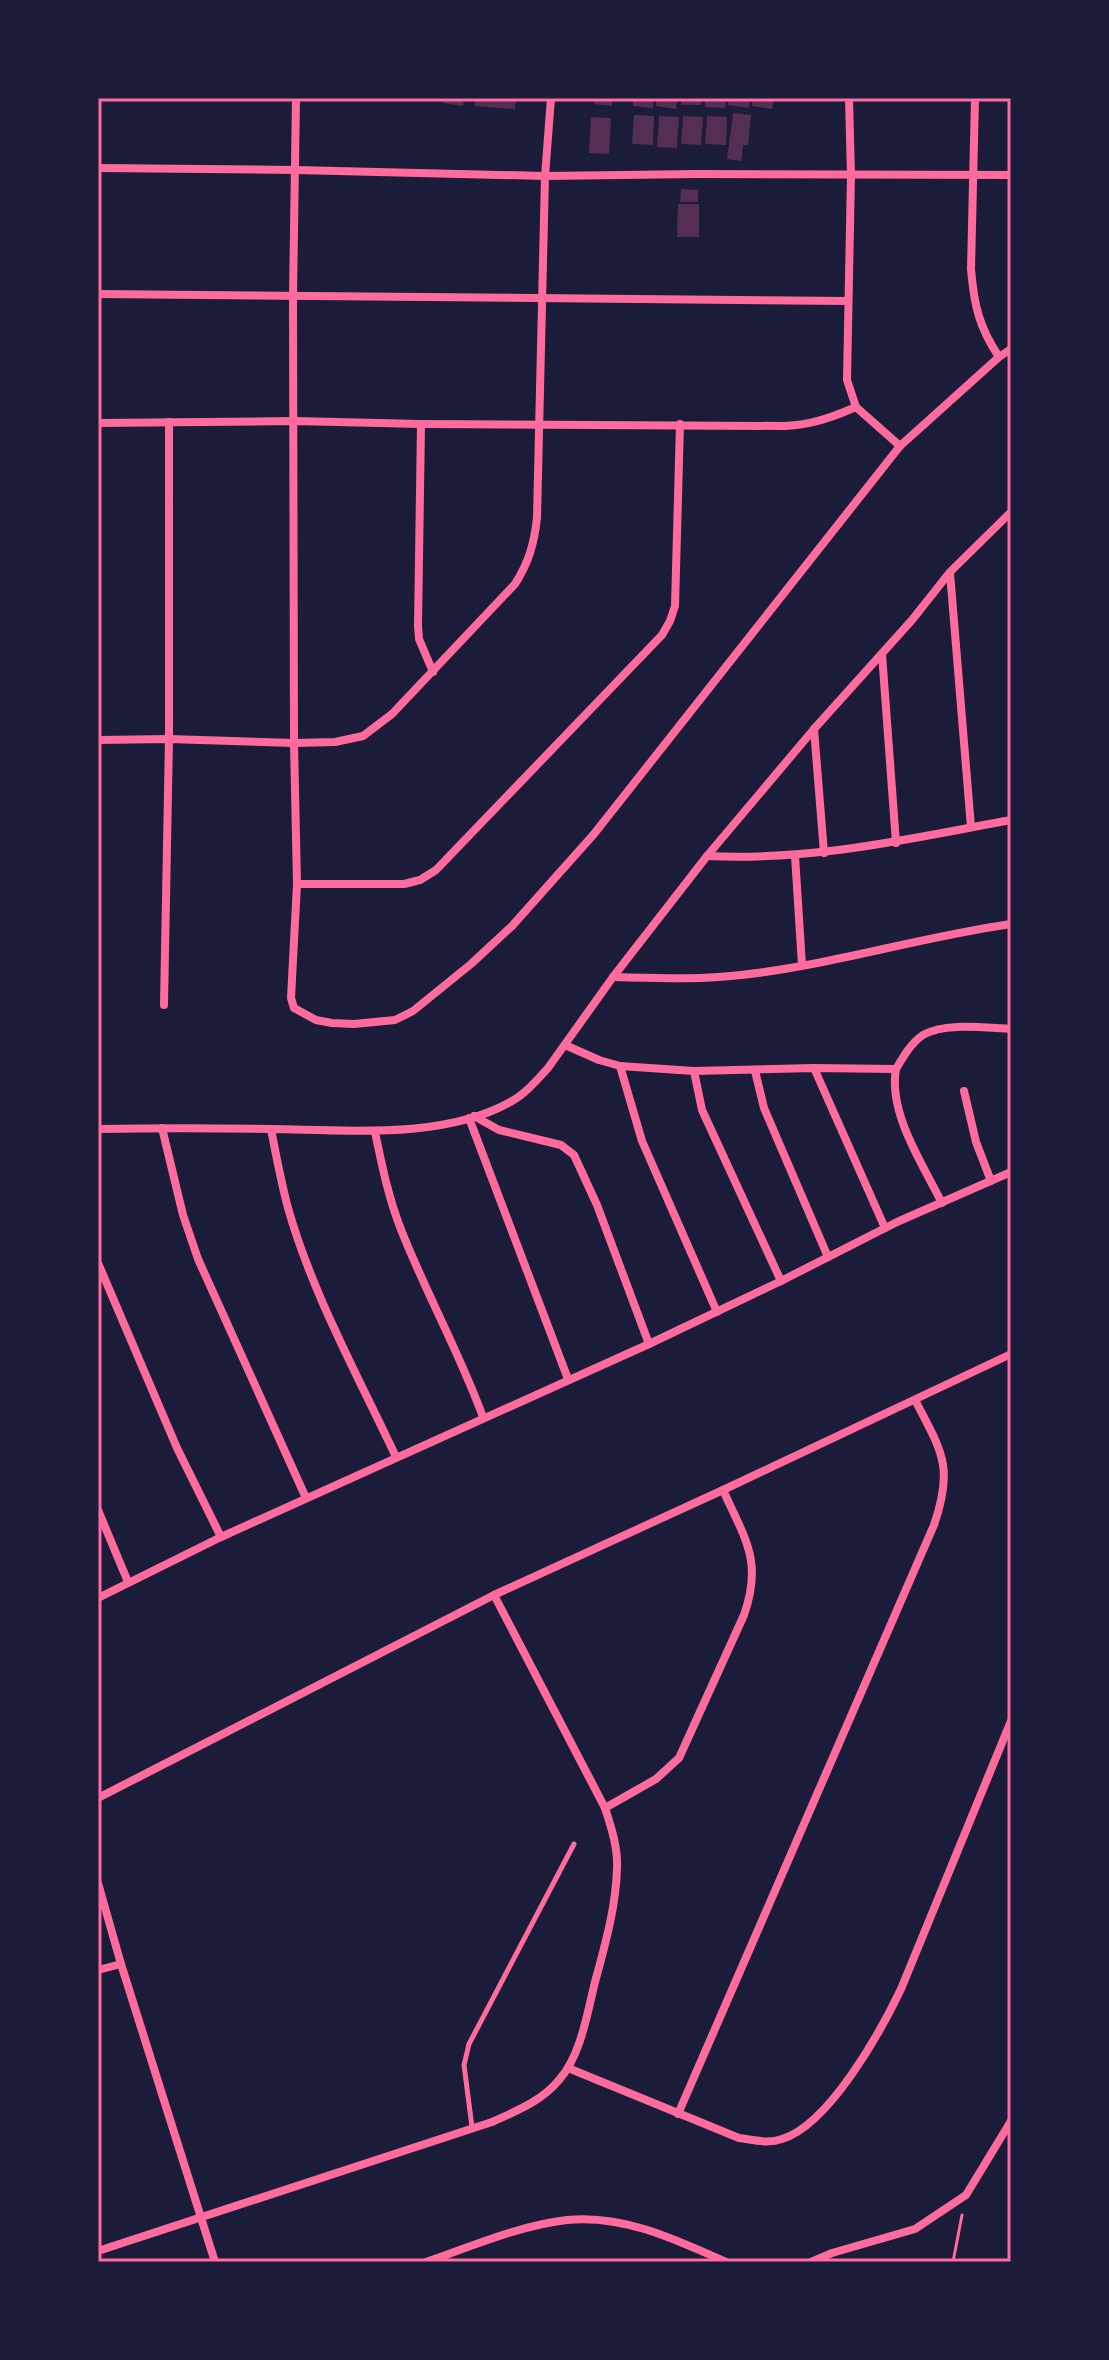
<svg xmlns="http://www.w3.org/2000/svg" width="1109" height="2360" font-family="Quicksand,sans-serif">
  <rect width="100%" height="100%" fill="#1b1b3a"/>
  <!-- building -->
  <g fill="#542f53">
    <path d="M444,98H464L463,106L443,103Z"/>
    <path d="M475,98H516L515,109L475,106Z"/>
    <path d="M595,98H613L612,106L594,104Z"/>
    <path d="M633,98H653V108L633,106Z"/>
    <path d="M657,98H677L676,109L656,106Z"/>
    <path d="M682,98H702L701,105H681Z"/>
    <path d="M705,98H726L725,108L705,107Z"/>
    <path d="M729,98H750L749,108L728,105Z"/>
    <path d="M753,98H774L772,109L752,106Z"/>
    <path d="M733,113L751,115L748,145H743L741,161L727,159Z"/>
    <path d="M634,115L654,116L653,145L632,144Z"/>
    <path d="M659,116L679,117L677,148L657,147Z"/>
    <path d="M683,116L703,117L701,145L681,144Z"/>
    <path d="M707,116L727,117L726,145L705,144Z"/>
    <path d="M591,117L611,118L609,154L589,153Z"/>
    <path d="M681,189L698,190V202H680Z"/>
    <path d="M678,204H699V237H677Z"/>
  </g>
  <g fill="none" stroke-linecap="round" stroke-linejoin="round">
    <!-- path -->
    <path stroke="#ff6b9d" stroke-width="3" d="M953,2262L962,2215"/>
    <!-- service -->
    <path stroke="#ff6b9d" stroke-width="5" d="M472,2127L464,2065L469,2044L574,1844"/>
    <!-- minor -->
    <g stroke="#ff6b9d" stroke-width="8">
      <path d="M296,98L293,296L294,743L297,884L291,998L294,1008L316,1020L332,1023L354,1024L395,1020L413,1011L471,964L512,926L594,834L900,446L999,357L1011,349"/>
      <path d="M849,98L851,175L847,380L856,407L900,446"/>
      <path d="M975,98L971,269C974,305 979,327 999,357"/>
      <path d="M98,168L296,170L545,176L697,174L1011,175"/>
      <path d="M98,294L848,301"/>
      <path d="M98,423L295,421L421,424L785,426C811,425 833,417 856,407"/>
      <path d="M421,424L418,626L419,639L433,672"/>
      <path d="M950,573L971,827"/>
      <path d="M882,654L896,843"/>
      <path d="M814,729L824,853"/>
      <path d="M98,740L169,739L294,743L335,742L363,736L392,714L515,584C529,562 534,544 537,518L545,176L551,98"/>
      <path d="M707,856C814,861 907,839 1011,820"/>
      <path d="M795,856L802,965"/>
      <path d="M297,884H404L420,880L436,870L662,635L670,621L675,606L680,424"/>
      <path d="M613,977C656,978 698,980 741,975C832,965 920,937 1011,924"/>
      <path d="M164,1005L169,739V422"/>
      <path d="M565,1045L599,1060L620,1066L642,1141L717,1312"/>
      <path d="M620,1066L694,1071L814,1068L896,1069C903,1057 911,1043 923,1035C945,1022 986,1028 1011,1029"/>
      <path d="M814,1068L885,1228"/>
      <path d="M896,1069C888,1113 923,1165 942,1203"/>
      <path d="M694,1071L702,1110L781,1281"/>
      <path d="M755,1071L764,1108L828,1257"/>
      <path d="M964,1091L976,1142L991,1181"/>
      <path d="M474,1116L499,1130L561,1145L574,1155L597,1205L649,1344"/>
      <path d="M469,1118L568,1379"/>
      <path d="M162,1128L183,1215L198,1259L306,1498"/>
      <path d="M98,1129C155,1128 213,1128 270,1129C345,1130 445,1140 512,1101C526,1093 537,1080 548,1068L613,977L707,856L814,729L912,620L950,572L1011,512"/>
      <path d="M271,1129C276,1155 281,1182 288,1208C312,1293 358,1376 396,1457"/>
      <path d="M375,1132C382,1166 389,1200 402,1232C427,1295 460,1354 483,1417"/>
      <path d="M98,1263L177,1448L221,1537"/>
      <path d="M98,1510L128,1582"/>
      <path d="M98,1598L221,1537L649,1344L781,1281L897,1222L1011,1172"/>
      <path d="M98,1798L494,1595L723,1490L1011,1354"/>
      <path d="M605,1808L656,1779L679,1758L744,1615C763,1561 745,1539 723,1490"/>
      <path d="M98,1883L121,1964L215,2262"/>
      <path d="M98,1970L121,1964"/>
      <path d="M568,2068L739,2138C754,2140 768,2144 782,2139C829,2125 881,2031 901,1989L1011,1721"/>
      <path d="M678,2114L934,1525C954,1467 942,1452 915,1400"/>
      <path d="M98,2251L492,2122C516,2111 542,2101 559,2080C581,2055 587,2014 595,1982C605,1945 616,1907 617,1868C618,1847 611,1827 605,1808L494,1595"/>
      <path d="M426,2262C470,2247 521,2225 567,2220C623,2214 677,2240 726,2262"/>
      <path d="M811,2262L832,2253L915,2229L966,2195L1011,2121"/>
    </g>
  </g>
  <!-- border -->
  <rect width="1109" height="2360" fill="none" stroke="#1b1b3a" stroke-width="200"/>
  <rect x="100" y="100" width="909" height="2160" fill="none" stroke="#ff6b9d" stroke-width="3"/>
</svg>
